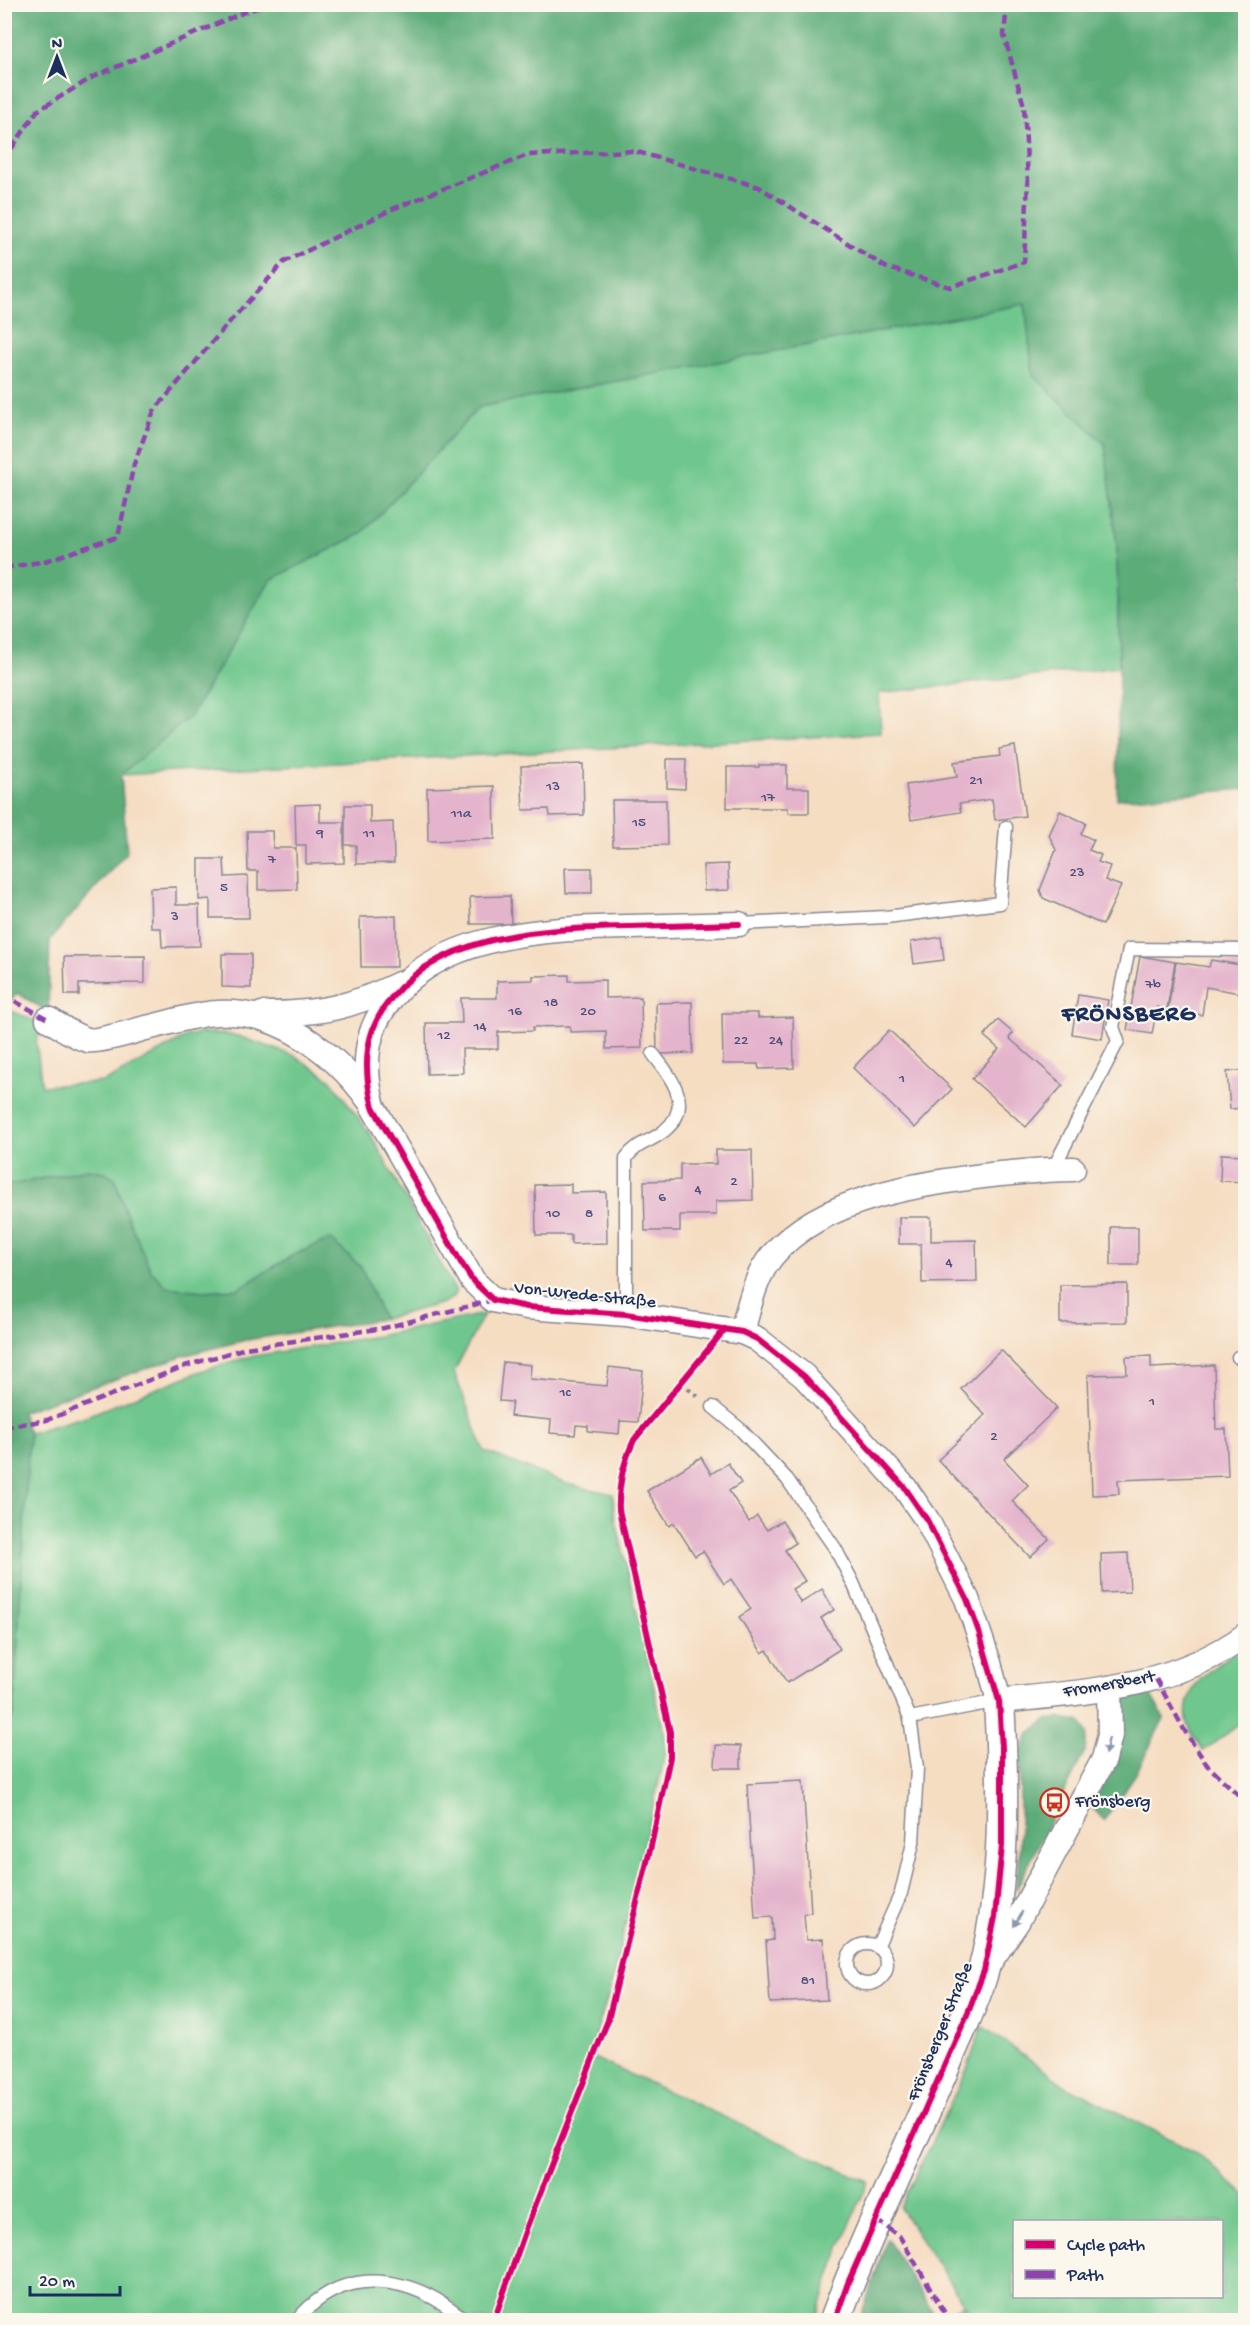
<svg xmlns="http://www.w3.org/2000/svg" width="1250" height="2325" font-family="'Gochi Hand',sans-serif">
  <rect width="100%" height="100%" fill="#fbf7ec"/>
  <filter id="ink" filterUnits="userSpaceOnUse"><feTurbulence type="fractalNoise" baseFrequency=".0167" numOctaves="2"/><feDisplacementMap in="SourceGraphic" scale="12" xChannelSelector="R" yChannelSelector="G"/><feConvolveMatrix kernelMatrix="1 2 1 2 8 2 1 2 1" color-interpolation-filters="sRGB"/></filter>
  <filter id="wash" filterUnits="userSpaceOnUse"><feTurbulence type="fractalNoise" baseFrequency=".008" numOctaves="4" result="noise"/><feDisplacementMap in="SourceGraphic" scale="24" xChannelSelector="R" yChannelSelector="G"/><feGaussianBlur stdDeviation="1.35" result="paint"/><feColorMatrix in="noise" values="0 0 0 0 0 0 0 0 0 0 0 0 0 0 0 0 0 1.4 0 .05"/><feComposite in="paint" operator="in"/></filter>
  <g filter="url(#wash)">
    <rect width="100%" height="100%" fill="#f5ddc2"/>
    <!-- green -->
    <g fill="#70c78d" stroke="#467b76" stroke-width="1.5" fill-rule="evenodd">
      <path d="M1025,304L1033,375L1105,443L1117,546L1119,667L879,693L881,733L121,775L191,715L270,580L361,534L479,407Z"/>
      <path d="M4,1008L45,1025L36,1041L42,1086L104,1082L188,1036L200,1033H218L238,1036L295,1056L330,1079L371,1135L456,1292L452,1298L443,1303L383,1319L361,1267L330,1239L290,1257L238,1289L203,1291L167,1287L151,1272L125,1211L115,1178L87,1169L5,1186Z"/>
      <path d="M484,1314L454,1372L484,1451L567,1484L613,1494L614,1512L664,1732L666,1747L664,1759L611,1986L589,2056L868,2182L838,2253L816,2320H5L4,1740L14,1712L29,1433L89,1415L201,1371L248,1357L378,1336Z"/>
      <path d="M1245,1646V1720L1203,1751C1199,1743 1192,1735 1189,1727C1175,1688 1219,1662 1245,1646Z"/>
      <path d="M982,2026L1066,2086L1196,2152L1245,2195V2320H979L964,2304L900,2208L968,2067ZM1014,2222H1222V2296H1014Z"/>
    </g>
    <!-- forest -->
    <g fill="#5cac78" stroke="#3c6e6b" stroke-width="1.5">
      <path d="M5,5H1245V789L1117,799L1119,667L1117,546L1105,444L1033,375L1025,304L479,407L361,534L270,580L191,715L121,775L127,852L50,940L48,1012L17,993L5,1008Z"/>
      <path d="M88,1169L105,1172L115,1178L125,1211L151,1271L167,1287L203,1291L238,1289L290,1257L330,1239L361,1267L383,1319L246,1340L182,1356L21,1412L29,1433L14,1712L5,1740V1186Z"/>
      <path d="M1149,1692L1164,1718L1135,1775L1104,1820L1092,1807L1113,1761L1121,1700Z"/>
      <path d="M1063,1718L1081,1722L1087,1733L1085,1751L1016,1890L1020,1840V1754L1029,1734L1046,1720Z"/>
      <path d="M887,2239L937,2319L964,2304L979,2320H860Z"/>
    </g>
    <g id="blocks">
      <!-- building -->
      <g fill="#e4b4cc">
        <path d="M1015,746L1025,816L995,820L992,799L959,804L961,812L911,820L906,785L957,777L954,762L1000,756L999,749Z"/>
        <path d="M667,759H686L685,789L667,788Z"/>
        <path d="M583,764L584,815L550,816L549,809L523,810L521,766Z"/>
        <path d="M759,765H787V788H809V813H788V808H727V767H759Z"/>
        <path d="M494,786L495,839L428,841L427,788Z"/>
        <path d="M612,800H666L667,845L613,846Z"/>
        <path d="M320,804V822H344V863L306,864V845H296L295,805Z"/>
        <path d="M345,805H370V823L393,822L394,863L356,864V845H345Z"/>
        <path d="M1060,811L1086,823L1081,834L1094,840L1089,850L1101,855L1098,862L1110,866L1105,880L1121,886L1103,925L1043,898L1040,890L1056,850L1049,835Z"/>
        <path d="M247,831H272L273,848H296L297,889L258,890V871H248Z"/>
        <path d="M199,859H224L225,877L248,876L249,918H210V899L199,900Z"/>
        <path d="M728,864L729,890L704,891L703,865Z"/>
        <path d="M565,868H592V893H566Z"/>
        <path d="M176,887V905H199L200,946L162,947L161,928H151L150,888Z"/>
        <path d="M510,896L511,924H471L470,897Z"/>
        <path d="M396,916L397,967H361L360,917Z"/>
        <path d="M941,937L944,960L914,964L911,942Z"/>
        <path d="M222,954H251V988L222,987Z"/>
        <path d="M145,956V983L79,984V995H65L64,957Z"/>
        <path d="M1140,956L1175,962L1167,1009L1157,1007L1152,1034L1127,1030Z"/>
        <path d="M1211,960L1246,966V994L1206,987L1202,1015L1168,1009L1176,962L1209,967Z"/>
        <path d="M569,975V981L605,980V998L641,997L642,1048L606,1049V1031L570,1032V1026L533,1027V1031L498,1032V1049H462L463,1073L427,1074L426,1023H462L461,998H497V981L533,980V976Z"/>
        <path d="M1078,995L1108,1000L1102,1039L1072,1034Z"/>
        <path d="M692,1002L693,1053L657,1054L656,1003Z"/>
        <path d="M722,1013H758V1018L793,1017L794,1068L759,1069L758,1064H723Z"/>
        <path d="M998,1020L1013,1033L1009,1038L1063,1085L1026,1127L972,1079L999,1049L984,1036Z"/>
        <path d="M889,1030L952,1089L915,1128L853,1068Z"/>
        <path d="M1246,1070V1108L1230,1109L1227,1072Z"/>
        <path d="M716,1150H752L753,1200L716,1201V1215H680V1231H645L644,1181L680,1180V1164H716Z"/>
        <path d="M1221,1154L1246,1155V1182L1220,1181Z"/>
        <path d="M571,1184V1193L606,1192L607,1243L571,1244V1235H536L535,1185Z"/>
        <path d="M899,1217H931V1241L976,1240L977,1282L922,1283L921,1244H899Z"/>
        <rect x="1111" y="1227" width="27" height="38"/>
        <path d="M1127,1284V1322L1060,1323V1285Z"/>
        <path d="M1001,1350L1057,1408L1004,1459L1028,1485L1012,1501L1049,1539L1030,1557L938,1460L985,1415L961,1389Z"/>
        <path d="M1151,1356V1368L1214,1365L1216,1429H1226L1228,1476L1118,1480L1119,1494L1092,1495L1088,1375L1127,1374L1126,1357Z"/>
        <path d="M503,1362L531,1365L530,1379L607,1386L609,1367L643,1371L638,1422L620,1421L619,1434L588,1431V1426L576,1425L575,1435L550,1433L551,1420L510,1416L512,1402L499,1401Z"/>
        <path d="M701,1457L711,1474L728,1463L741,1483L729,1491L749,1522L757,1516L767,1530L782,1521L796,1543L785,1550L805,1581L792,1589L801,1603L822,1589L834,1610L821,1618L840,1649L787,1683L767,1650L762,1653L739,1617L751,1609L731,1579L724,1584L703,1551L695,1556L674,1523L669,1526L647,1491Z"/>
        <path d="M1128,1553L1130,1592L1102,1593L1101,1554Z"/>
        <path d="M716,1745L741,1746V1768H715Z"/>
        <path d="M803,1781L811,1913L804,1914L806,1940L823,1939L827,2000L770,2003L766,1941L773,1940L772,1917L755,1918L747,1784Z"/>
      </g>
    </g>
  </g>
  <g filter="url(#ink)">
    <use href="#blocks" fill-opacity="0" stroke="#888690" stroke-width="1.5"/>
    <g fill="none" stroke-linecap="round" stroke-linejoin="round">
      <defs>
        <g id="service">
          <path d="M739,924L886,917L1000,903L1006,827"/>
          <path d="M1053,1169L1118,1041L1113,1027L1129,949L1246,950"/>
          <path d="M626,1314V1158C638,1142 651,1142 664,1131C695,1106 671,1077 653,1054"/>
          <path d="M1238,1357H1246"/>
          <path d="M713,1407L740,1429L787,1479L835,1548L853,1583L910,1718L917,1768L913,1843L901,1893L877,1947"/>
          <path d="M910,1718L998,1701"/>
          <circle cx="867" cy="1964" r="20"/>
          <path d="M297,2320C345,2263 412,2275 465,2320"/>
        </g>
        <g id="minor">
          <path d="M739,924C703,925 666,926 630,927C546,929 432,931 382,1011C363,1041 364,1074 373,1107L473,1281L493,1300L527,1307L626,1314L742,1332L757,1339L804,1376L905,1488L927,1520L967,1599L989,1663L999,1701C1084,1692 1174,1688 1246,1635"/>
          <path d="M262,1014C317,1014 350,1008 399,984"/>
          <path d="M48,1019C60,1026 75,1037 88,1040C96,1042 132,1032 142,1029C166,1024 193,1014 217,1013C279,1009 335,1053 369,1100"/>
          <path d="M742,1332C749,1307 755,1276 772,1256C821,1196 928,1182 1000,1174C1024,1172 1049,1169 1073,1169"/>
          <path d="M987,1966L1017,1922L1104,1759L1110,1735L1109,1688"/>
        </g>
        <path id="tertiary" d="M835,2320C867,2232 910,2148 947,2061C959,2031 976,2000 984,1968C1006,1881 1004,1791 999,1701"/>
      </defs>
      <!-- service casing -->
      <use href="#service" stroke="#888690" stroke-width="15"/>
      <!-- minor casing -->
      <use href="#minor" stroke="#888690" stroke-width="27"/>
      <!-- tertiary casing -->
      <use href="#tertiary" stroke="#888690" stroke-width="33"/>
      <!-- path -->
      <path stroke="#888690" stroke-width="4" stroke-dasharray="4.5 4.5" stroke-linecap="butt" d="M680,1383L698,1396"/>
      <!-- service -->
      <use href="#service" stroke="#fff" stroke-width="12"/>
      <!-- minor -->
      <use href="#minor" stroke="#fff" stroke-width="24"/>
      <!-- tertiary -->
      <use href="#tertiary" stroke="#fff" stroke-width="30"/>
      <!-- quiet -->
      <g stroke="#8e44ad" stroke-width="4.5" stroke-dasharray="9 4.5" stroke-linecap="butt">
        <path d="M4,160L37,111L93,77L247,11L270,4"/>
        <path d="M4,568L45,561L118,537L134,464L154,411L225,327L284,262L395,208L528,155L634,151L759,187L885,267L950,287L1024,262L1028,181L1024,106L1004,35L1007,4"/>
        <path d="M4,993L18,1003L48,1019"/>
        <path d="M4,1427L47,1420L185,1366L246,1348L384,1328L493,1300"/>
        <path d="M1156,1679L1186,1733L1207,1765L1246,1802"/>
        <path d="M876,2220L900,2237L949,2320"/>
      </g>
      <defs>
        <g id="cycleway">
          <path d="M739,924C703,925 666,926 630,927C546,929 432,931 382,1011C363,1041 364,1074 373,1107L460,1261L473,1281L493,1300L527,1307L626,1314L742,1332L757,1339L804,1376L905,1488L927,1520L967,1599L979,1632L999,1701L1002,1748V1846L995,1917L984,1971L969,2010L848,2283L835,2320"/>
          <path d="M494,2320L526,2229L608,2020L651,1846L670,1757V1732L619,1510C618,1484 623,1463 634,1440L725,1329"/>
        </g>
      </defs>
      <!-- cycleway casing -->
      <use href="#cycleway" stroke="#fbf7ec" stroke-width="10"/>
      <!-- cycleway -->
      <use href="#cycleway" stroke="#d6006c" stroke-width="6"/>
    </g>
    <!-- one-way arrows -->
    <defs><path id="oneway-solid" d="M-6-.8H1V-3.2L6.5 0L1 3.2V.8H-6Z" transform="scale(1.5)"/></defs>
    <g fill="#8d97ae">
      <use href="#oneway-solid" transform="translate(1107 1746) rotate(103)"/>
      <use href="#oneway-solid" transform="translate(1018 1919) rotate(120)"/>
    </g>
  </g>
  <!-- icons -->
  <defs>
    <symbol id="bus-ring" viewBox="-11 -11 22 22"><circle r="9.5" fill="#fbf7ec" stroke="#c8321e" stroke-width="1.5"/><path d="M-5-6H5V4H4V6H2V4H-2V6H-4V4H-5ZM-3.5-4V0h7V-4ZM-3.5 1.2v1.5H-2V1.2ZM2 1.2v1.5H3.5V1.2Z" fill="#c8321e"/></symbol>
  </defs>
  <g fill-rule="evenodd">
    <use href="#bus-ring" x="1038" y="1786" width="33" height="33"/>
  </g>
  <g text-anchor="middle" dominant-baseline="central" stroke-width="4.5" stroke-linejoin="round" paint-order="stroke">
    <!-- number labels -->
    <g font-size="15" fill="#4d507a">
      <text x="976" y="781">21</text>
      <text x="553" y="787">13</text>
      <text x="768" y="798">17</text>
      <text x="461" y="814">11a</text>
      <text x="639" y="823">15</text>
      <text x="320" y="834">9</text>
      <text x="369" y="834">11</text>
      <text x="272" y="860">7</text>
      <text x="1077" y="873">23</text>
      <text x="224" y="888">5</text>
      <text x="175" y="917">3</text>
      <text x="1153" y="985">7b</text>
      <text x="551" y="1003">18</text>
      <text x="515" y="1012">16</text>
      <text x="588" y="1012">20</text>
      <text x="480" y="1027">14</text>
      <text x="444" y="1036">12</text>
      <text x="741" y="1041">22</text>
      <text x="776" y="1041">24</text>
      <text x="902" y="1079">1</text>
      <text x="734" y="1182">2</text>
      <text x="698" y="1190">4</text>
      <text x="662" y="1198">6</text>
      <text x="553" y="1214">10</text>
      <text x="589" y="1214">8</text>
      <text x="949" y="1263">4</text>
      <text x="565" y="1393">1c</text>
      <text x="1152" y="1402">1</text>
      <text x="994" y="1437">2</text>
      <text x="808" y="1981">81</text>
    </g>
    <!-- street labels -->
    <g font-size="18" fill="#1b2f5e" stroke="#fbf7ec">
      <text transform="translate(585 1296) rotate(6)">Von-Wrede-Straße</text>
      <text transform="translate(1109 1685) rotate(-10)">Fromersbert</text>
      <text transform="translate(941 2032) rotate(-68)">Frönsberger Straße</text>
    </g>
    <!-- poi labels -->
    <g font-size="18" fill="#1b2f5e" stroke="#fbf7ec" text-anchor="start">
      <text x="1075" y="1802">Frönsberg</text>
    </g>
    <!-- district labels -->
    <g font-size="24" font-weight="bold" letter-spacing="1.5" fill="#1b2f5e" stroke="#fbf7ec">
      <text x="1129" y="1015">FRÖNSBERG</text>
    </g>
  </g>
  <!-- margin -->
  <rect width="1250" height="2325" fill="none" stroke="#fbf7ec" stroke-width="24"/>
  <!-- legend -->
  <rect x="1013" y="2220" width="210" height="78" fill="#fbf7ec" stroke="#a1a7b3" stroke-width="1.5"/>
  <rect x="1025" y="2240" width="30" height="9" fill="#d6006c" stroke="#a1a7b3" stroke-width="1.5"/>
  <text x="1067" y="2250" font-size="18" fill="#1b2f5e">Cycle path</text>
  <rect x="1025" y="2270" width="30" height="9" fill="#8e44ad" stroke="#a1a7b3" stroke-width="1.5"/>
  <text x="1067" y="2280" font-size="18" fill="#1b2f5e">Path</text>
  <!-- north arrow -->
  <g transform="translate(57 57)" stroke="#fbf7ec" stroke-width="4.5" paint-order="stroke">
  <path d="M0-4.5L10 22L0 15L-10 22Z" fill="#1b2f5e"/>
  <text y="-9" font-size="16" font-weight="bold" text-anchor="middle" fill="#1b2f5e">N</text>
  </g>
  <!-- scale -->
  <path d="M30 2286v9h90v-9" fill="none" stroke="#1b2f5e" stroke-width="3"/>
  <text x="39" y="2286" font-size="18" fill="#1b2f5e" stroke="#fbf7ec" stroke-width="4.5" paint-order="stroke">20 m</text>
</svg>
